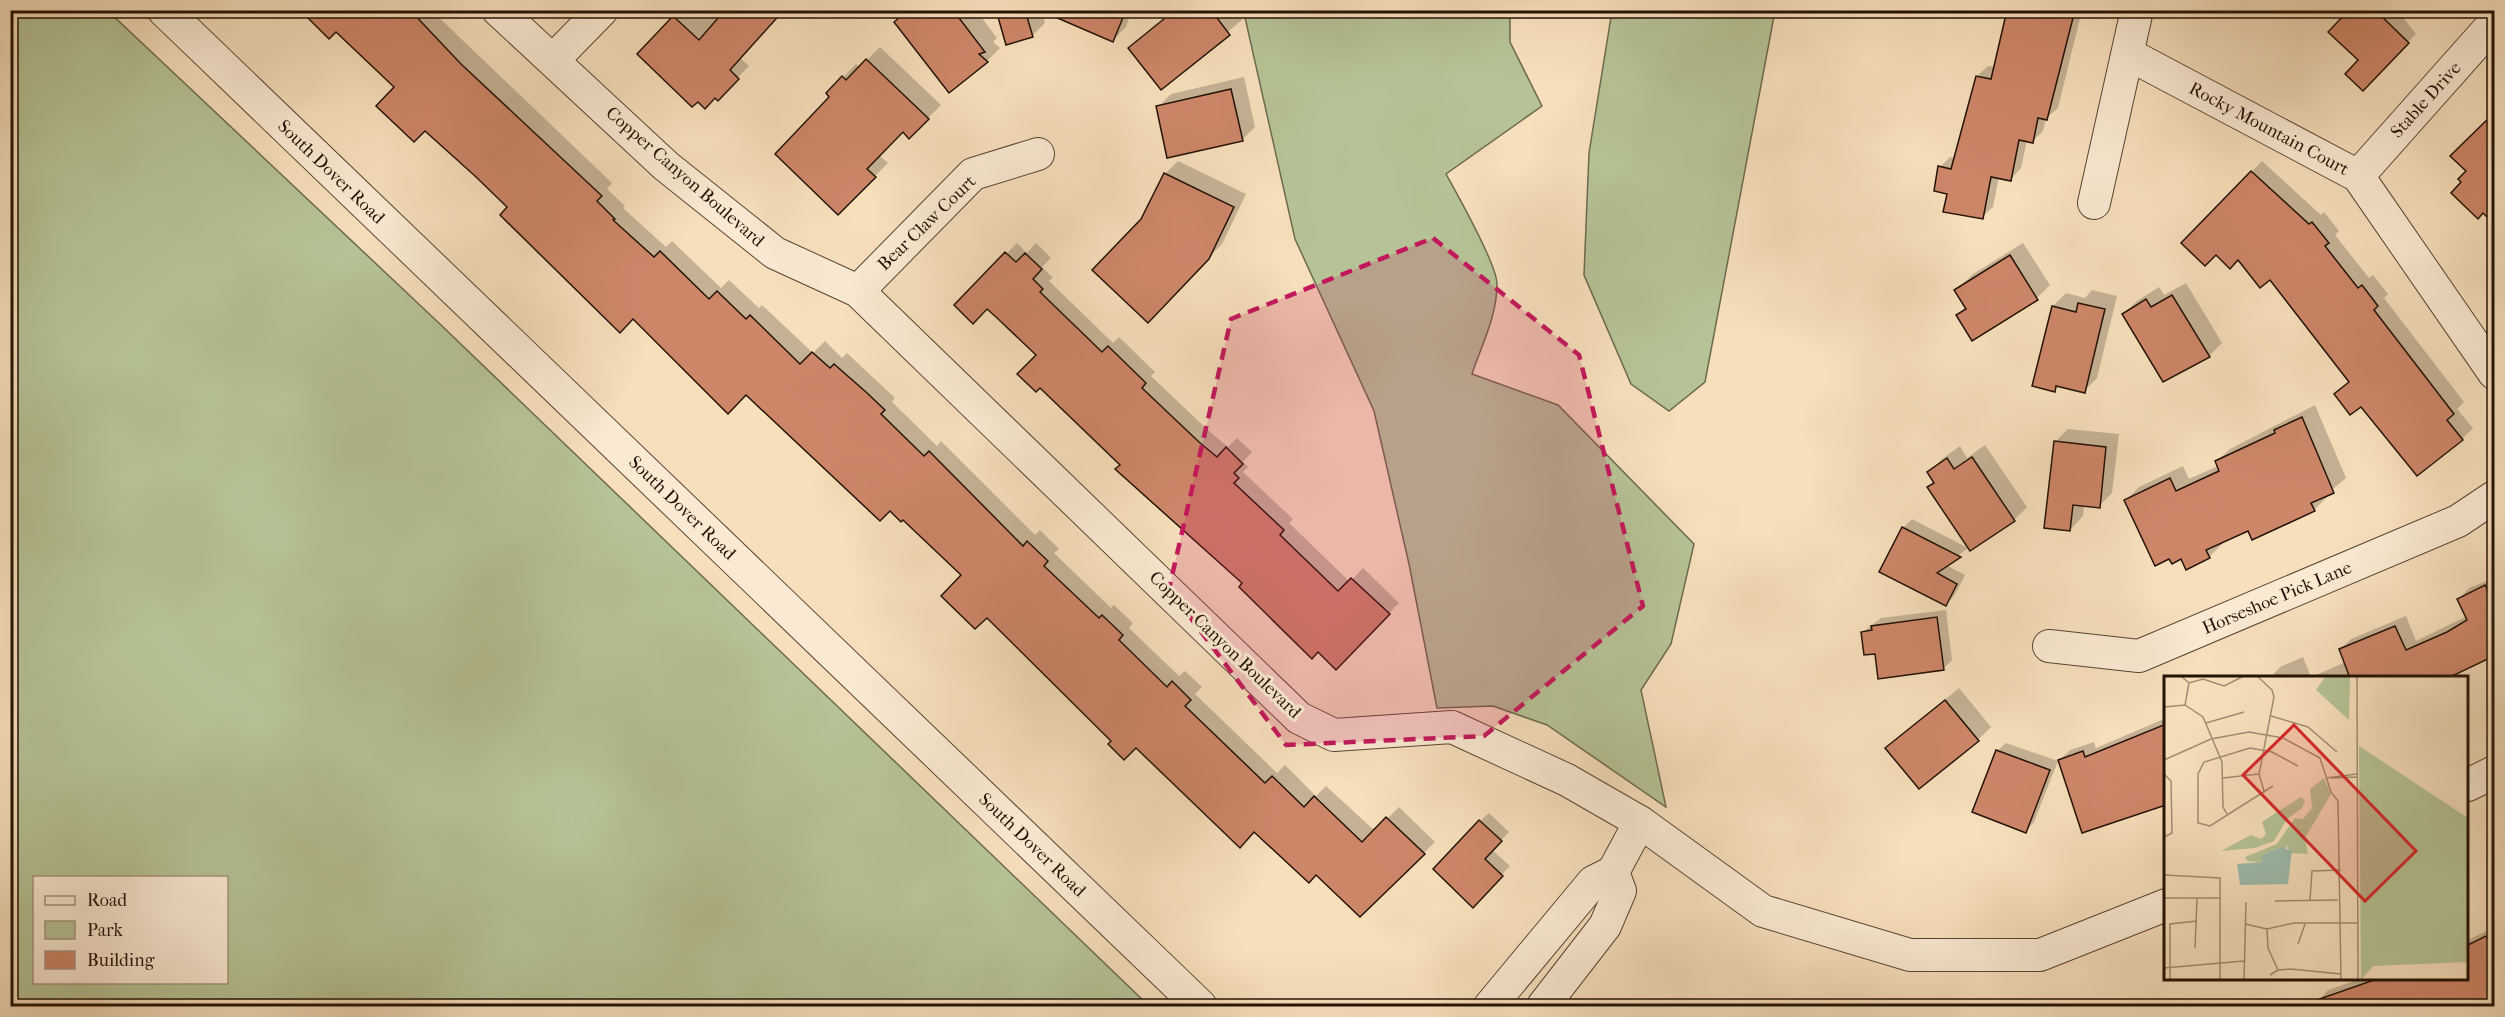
<svg xmlns="http://www.w3.org/2000/svg" width="2505" height="1017" font-family="'IM FELL French Canon',serif">
  <rect width="100%" height="100%" fill="#f7dfbc"/>
  <filter id="stains"><feTurbulence type="fractalNoise" baseFrequency=".00333" numOctaves="4"/><feColorMatrix values="0 0 0 0 .2 0 0 0 0 .09 0 0 0 0 .02 0 0 0 .5 -.17"/></filter>
  <radialGradient id="worn" r=".72"><stop offset=".6" stop-color="#630" stop-opacity="0"/><stop offset="1" stop-color="#630" stop-opacity=".3"/></radialGradient>
  <!-- green -->
  <g fill="#b6c396" stroke="#6c6a4d" stroke-width="1.5" fill-rule="evenodd">
    <path d="M10,11H108L441,325L1149,1006H11ZM34,878H226V982H34Z"/>
    <path d="M1241,11H1510V42L1542,106L1446,174C1457,194 1497,264 1497,284C1497,316 1482,344 1472,374L1558,405L1694,544L1671,644L1641,690L1666,807L1547,725L1493,706L1437,708L1409,564L1374,411L1295,239L1244,13Z"/>
    <path d="M1612,11H1775L1705,382L1669,411L1631,384L1584,275L1589,153Z"/>
  </g>
  <!-- shadow -->
  <g fill="#0003">
    <path d="M318,10H431L612,183L607,189L625,206L623,208L666,247L672,241L721,288L729,280L759,308L762,305L813,353L825,341L842,358L847,353L895,398L892,402L937,446L941,441L1035,535L1040,530L1059,549L1054,553L1111,608L1114,605L1133,623L1129,628L1179,676L1185,671L1202,687L1195,694L1277,773L1285,765L1316,796L1326,786L1375,831L1399,807L1435,842L1360,915L1316,873L1136,746L1114,740L963,575L904,518L747,393L633,317L509,207L396,87Z"/>
    <path d="M681,10L692,11L783,10L740,58L749,66L718,98L639,54Z"/>
    <path d="M912,10H976L997,38L993,42L1000,48L987,61Z"/>
    <path d="M997,10H1059L1053,16L1042,12L1045,23L1032,36Z"/>
    <path d="M1070,10H1132L1126,27L1113,40Z"/>
    <path d="M1174,10H1234L1242,20L1161,88L1130,48Z"/>
    <path d="M2008,10H2082L2058,108L2046,118L2043,131L2032,142L2027,140L2021,168L2011,179L1999,177L1993,207L1982,217L1949,192L1940,167L1950,157L1956,158L1977,76L1988,66L1995,67Z"/>
    <path d="M2351,10H2397L2416,34L2363,89Z"/>
    <path d="M880,47L941,105L909,137L903,130L879,155L888,163L838,213L831,97L828,93L856,64L860,67Z"/>
    <path d="M1244,77L1255,127L1242,140L1158,107L1171,94Z"/>
    <path d="M2494,113V218L2493,220L2464,182L2468,171L2452,156Z"/>
    <path d="M1178,161L1246,194L1222,244L1148,321L1142,220L1165,174Z"/>
    <path d="M2262,161L2321,215L2324,212L2339,231L2335,235L2369,278L2373,275L2388,294L2384,298L2464,402L2457,409L2473,428L2462,439L2336,395L2350,381L2270,278L2238,258L2183,243Z"/>
    <path d="M1017,243L1027,253L1036,243L1051,258L1042,267L1053,278L1049,281L1113,343L1119,337L1155,372L1151,376L1210,432L1228,447L1237,438L1252,452L1243,462L1248,467L1243,472L1293,519L1289,523L1350,582L1363,568L1399,603L1336,668L1122,465L1038,355L987,307L956,305Z"/>
    <path d="M2023,243L2050,285L2037,298L1972,339L1957,316L1966,307L1959,288L1973,274Z"/>
    <path d="M2186,283L2222,343L2209,356L2124,314L2137,301L2159,287L2164,295Z"/>
    <path d="M2092,290L2117,296L2097,378L2084,391L2059,385L2055,390L2053,306L2066,293L2085,298Z"/>
    <path d="M2315,405L2346,478L2326,495L2327,497L2314,510L2249,529L2221,542L2222,544L2209,557H2182L2126,500L2139,487L2183,466L2189,479L2218,466L2216,462L2230,449Z"/>
    <path d="M2068,429L2119,434L2112,493L2099,506L2084,505L2083,516L2070,530L2055,442Z"/>
    <path d="M1985,445L2027,507L2014,520L1929,487L1935,481L1929,472L1942,459L1960,446L1967,458Z"/>
    <path d="M1912,519L1968,548L1946,565L1965,575L1954,596L1946,604L1903,528Z"/>
    <path d="M2494,578V654L2458,672L2453,678H2270L2280,667L2303,657L2311,677L2346,662L2340,650L2351,639L2406,616L2416,641L2467,616L2459,599L2469,588Z"/>
    <path d="M1946,610L1952,660L1943,669L1876,652L1863,632L1881,618Z"/>
    <path d="M1959,688L1991,727L1978,740L1887,748Z"/>
    <path d="M2166,718V805L2154,810L2060,760L2070,750L2094,742L2096,748Z"/>
    <path d="M2006,743L2058,761L2034,822L2026,831L1997,751Z"/>
    <path d="M1489,813L1509,832L1492,850L1510,866L1473,906L1480,821Z"/>
    <path d="M2494,927V1006H2314L2328,990L2357,980H2468V940Z"/>
    <path d="M2238,998L2241,1006H2215Z"/>
  </g>
  <!-- building -->
  <g fill="#ce8669" stroke="#231204" stroke-width="1.5">
    <path d="M300,10H410L461,64L602,196L597,201L615,219L613,220L654,257L660,251L709,299L717,291L746,319L750,315L800,364L812,352L830,368L834,364L866,392L885,410L881,414L924,456L929,451L1023,546L1027,541L1048,561L1044,566L1099,618L1102,615L1123,635L1119,640L1167,687L1172,681L1191,700L1185,706L1265,783L1272,776L1304,807L1314,796L1362,842L1386,817L1425,854L1360,917L1316,875L1309,883L1254,832L1240,848L1136,748L1124,760L1108,744L1111,741L987,618L975,629L941,596L961,575L903,520L901,522L890,511L880,521L746,395L728,414L633,319L620,333L500,215L507,207L475,176L425,131L414,142L376,106L394,87L336,32L329,39Z"/>
    <path d="M725,10H784L730,70L739,79L718,101L715,98L705,109L698,102L692,107L637,54L673,16L699,40Z"/>
    <path d="M908,10H953L985,52L979,54L988,62L949,93L894,22Z"/>
    <path d="M996,10H1025L1033,37L1006,45Z"/>
    <path d="M1039,10H1126L1113,42Z"/>
    <path d="M1175,10H1211L1230,35L1161,90L1128,48Z"/>
    <path d="M2007,10H2075L2047,120L2038,118L2033,143L2019,140L2011,181L1991,177L1983,219L1943,212L1947,194L1934,191L1938,166L1951,169L1976,76L1991,79Z"/>
    <path d="M2349,10H2375L2409,43L2363,91L2345,74L2358,60L2328,32Z"/>
    <path d="M866,59L929,119L909,139L903,132L867,169L876,177L838,215L775,154L829,97L826,93L842,76L846,80Z"/>
    <path d="M1231,89L1243,141L1167,158L1156,106Z"/>
    <path d="M2494,113V224L2483,213L2478,219L2451,193L2461,182L2458,179L2466,171L2450,156Z"/>
    <path d="M2251,171L2309,224L2312,222L2329,243L2325,246L2358,288L2362,285L2378,306L2374,310L2454,414L2447,420L2463,440L2417,476L2361,407L2350,415L2334,394L2349,382L2270,280L2260,288L2238,260L2230,269L2216,255L2205,266L2181,243Z"/>
    <path d="M1164,173L1234,207L1209,259L1148,323L1092,270L1141,219Z"/>
    <path d="M1005,252L1016,262L1025,253L1042,269L1033,279L1043,289L1040,292L1102,352L1108,346L1146,383L1142,388L1199,442L1217,457L1226,447L1243,464L1234,473L1239,478L1234,483L1284,530L1280,535L1338,591L1351,578L1390,614L1336,670L1318,652L1312,659L1239,587L1242,583L1115,469L1120,465L1040,388L1036,392L1017,374L1036,355L996,317L987,309L973,324L954,305Z"/>
    <path d="M2010,255L2038,300L1972,341L1956,315L1966,309L1954,290Z"/>
    <path d="M2172,295L2210,357L2163,382L2122,314L2146,299L2151,307Z"/>
    <path d="M2078,303L2105,309L2085,393L2056,386L2055,392L2032,386L2052,306L2076,312Z"/>
    <path d="M2302,417L2334,493L2311,503L2315,511L2252,540L2248,531L2206,550L2210,558L2186,570L2181,559L2172,564L2169,559L2155,566L2124,500L2170,478L2176,491L2219,471L2215,461L2275,433L2274,430Z"/>
    <path d="M2054,441L2106,447L2100,508L2073,505L2070,531L2044,528Z"/>
    <path d="M1972,457L2015,521L1970,551L1927,487L1934,483L1927,472L1947,458L1954,469Z"/>
    <path d="M1902,527L1961,557L1937,573L1957,584L1946,606L1879,572Z"/>
    <path d="M2485,585L2494,604V656L2448,678H2350L2339,649L2395,626L2406,650L2447,632L2467,620L2457,599Z"/>
    <path d="M1937,617L1944,670L1878,679L1875,654L1864,655L1861,632L1872,630L1871,626Z"/>
    <path d="M1945,700L1979,741L1919,789L1885,748Z"/>
    <path d="M2166,724V805L2082,833L2058,760L2083,751L2085,757Z"/>
    <path d="M1996,750L2050,770L2026,833L1972,812Z"/>
    <path d="M1479,820L1502,841L1485,859L1503,876L1473,908L1433,869Z"/>
    <path d="M2486,936L2494,955V1006H2308V1003L2374,980H2468V945Z"/>
  </g>
  <g fill="none" stroke-linecap="round" stroke-linejoin="round">
    <defs>
      <g id="minor">
        <path d="M498,10L666,166L775,253L858,291L1299,718L1334,735L1452,727L1567,780L1640,822L1763,911L1910,955H2040L2166,905"/>
        <path d="M2128,54L2358,176L2494,373"/>
        <path d="M553,60L602,10"/>
        <path d="M2358,176L2494,23"/>
        <path d="M2094,203L2137,10"/>
        <path d="M858,291L973,174L1038,154"/>
        <path d="M2049,646L2139,656L2458,521L2494,497"/>
        <path d="M2468,785L2494,772"/>
        <path d="M1490,1006L1593,882L1613,872L1640,822"/>
        <path d="M1543,1006L1605,926L1620,891L1613,872"/>
      </g>
      <path id="tertiary" d="M164,10L1200,1006"/>
    </defs>
    <!-- minor casing -->
    <use href="#minor" stroke="#584532" stroke-width="34"/>
    <!-- tertiary casing -->
    <use href="#tertiary" stroke="#584532" stroke-width="35"/>
    <!-- minor -->
    <use href="#minor" stroke="#faead3" stroke-width="32"/>
    <!-- tertiary -->
    <use href="#tertiary" stroke="#faead3" stroke-width="33"/>
  </g>
  <!-- marked area -->
  <path fill="#c2185b" fill-opacity="0.2" stroke="#c2185b" stroke-width="4.5" stroke-dasharray="12 8" stroke-linejoin="round" d="M1433,238L1579,355L1643,606L1484,736L1286,745L1169,589L1231,319Z"/>
  <g text-anchor="middle" dominant-baseline="central" stroke-width="6" stroke-linejoin="round" paint-order="stroke">
    <!-- street labels -->
    <g font-size="18" fill="#231204" stroke="#faead3">
      <text transform="translate(2426 100) rotate(-48)">Stable Drive</text>
      <text transform="translate(2269 129) rotate(28)">Rocky Mountain Court</text>
      <text transform="translate(331 172) rotate(44)">South Dover Road</text>
      <text transform="translate(685 177) rotate(41)">Copper Canyon Boulevard</text>
      <text transform="translate(927 223) rotate(-44)">Bear Claw Court</text>
      <text transform="translate(682 508) rotate(44)">South Dover Road</text>
      <text transform="translate(2277 598) rotate(-23)">Horseshoe Pick Lane</text>
      <text transform="translate(1225 645) rotate(44)">Copper Canyon Boulevard</text>
      <text transform="translate(1032 845) rotate(44)">South Dover Road</text>
    </g>
  </g>
  <!-- overview -->
  <g transform="translate(2164 676)">
    <rect width="304" height="304" fill="#f7dfbc"/>
    <path d="M161,1H186L185,44L152,14ZM195,70L304,142V286L209,290L197,304ZM160,102L167,118L141,162L144,178L126,177L122,169L98,179V186L83,185L81,181L113,168L131,142L139,143L148,132L146,113ZM137,121L141,124L138,132L123,143L110,165L91,172L57,175L87,159L97,163L102,158L98,146Z" fill="#b6c396"/>
    <path d="M122,169L121,173L128,174L124,208L76,209L73,188L98,186V179Z" fill="#9dbdae"/>
    <path fill="none" stroke="#a28d72" stroke-width="1.5" d="M18,1L25,7L39,3L60,10L78,1M94,1L108,14L110,21L95,98L100,115M193,1L194,304M21,29L25,7M0,31L21,29L39,41L58,86L59,131L63,138M107,40L144,51L173,76M42,47L80,36M0,84L47,63L85,56L119,62L156,82L167,116L174,125L177,304M0,98L7,105L8,157L0,161M59,102L95,98M162,102L193,98M167,102L193,101M109,110L46,150L34,147V98L40,86L86,72L108,76L134,90M0,199L56,202V304M0,222H56M146,224L148,195L177,194M111,225L174,224M81,248L103,253L130,247H193M103,253L104,272L114,294M134,268L141,248M31,272L33,223M0,292L80,285M106,299L114,294L127,293L177,298M6,304V248L33,245M80,304L82,226"/>
    <path fill="#d62828" fill-opacity="0.15" stroke="#d62828" stroke-width="3" d="M130,49L252,175L201,225L79,99Z"/>
    <rect width="304" height="304" fill="none" stroke="#231204" stroke-width="3"/>
  </g>
  <!-- margin -->
  <rect width="2505" height="1017" fill="none" stroke="#f7dfbc" stroke-width="36"/>
  <rect x="12" y="12" width="2481" height="993" fill="none" stroke="#231204" stroke-width="3"/>
  <rect x="18" y="18" width="2469" height="981" fill="none" stroke="#231204" stroke-width="1.5"/>
  <!-- legend -->
  <rect x="33" y="876" width="195" height="108" fill="#faead3" stroke="#a49480" stroke-width="1.5"/>
  <rect x="45" y="896" width="30" height="9" fill="#faead3" stroke="#a49480" stroke-width="1.5"/>
  <text x="87" y="906" font-size="18" fill="#231204">Road</text>
  <rect x="45" y="921" width="30" height="18" fill="#b6c396" stroke="#a49480" stroke-width="1.5"/>
  <text x="87" y="936" font-size="18" fill="#231204">Park</text>
  <rect x="45" y="951" width="30" height="18" fill="#ce8669" stroke="#a49480" stroke-width="1.5"/>
  <text x="87" y="966" font-size="18" fill="#231204">Building</text>
  <rect width="100%" height="100%" filter="url(#stains)"/>
  <rect width="100%" height="100%" fill="url(#worn)"/>
</svg>
